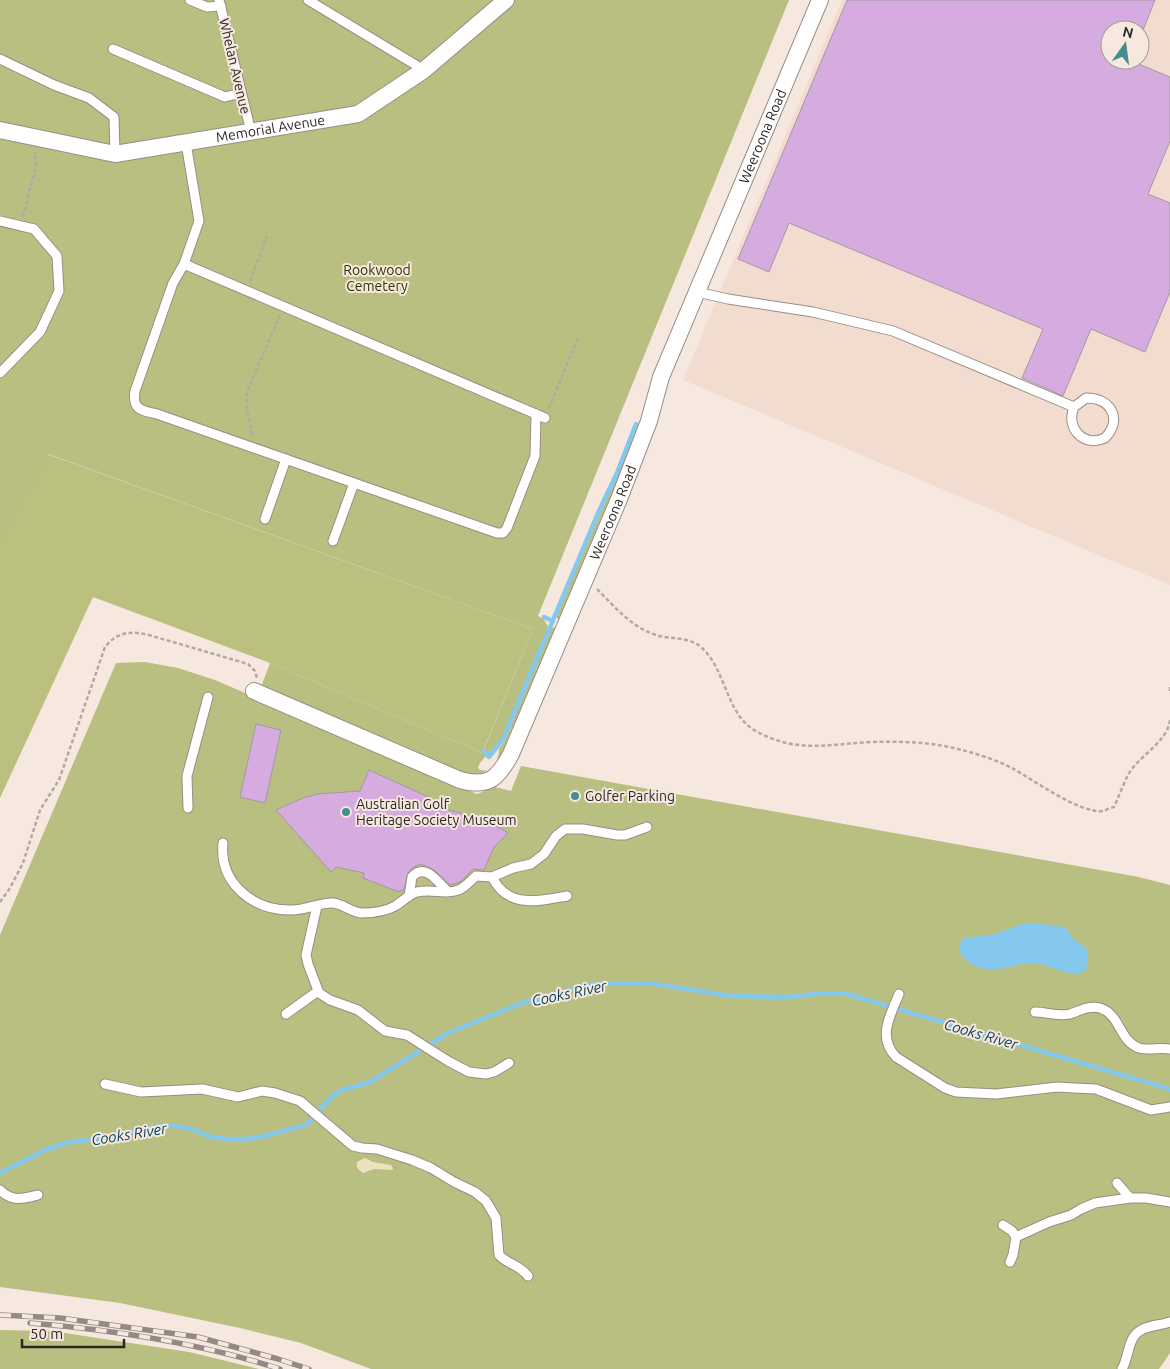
<svg xmlns="http://www.w3.org/2000/svg" width="1170" height="1369" font-family="Ubuntu,sans-serif">
  <rect width="100%" height="100%" fill="#f6e8df"/>
  <!-- industrial -->
  <path fill="#f2dcd0" fill-rule="evenodd" d="M842,0H1170V585L683,380ZM1110,30H1140V60H1110Z"/>
  <!-- green -->
  <g fill="#b9be81">
    <path d="M0,0H789L538,616L544,619L548,627L501,740L488,754L484,749L533,629L48,454L0,591Z"/>
    <path d="M630,444L633,445L508,745L496,765L499,752V749L504,742L551,628L556,627L559,621L556,616Z"/>
    <path d="M145,662L178,668L215,680L477,794L495,787L511,791L521,766L1139,877L1170,885V1353L1159,1369H371L301,1343L240,1328L120,1303L0,1287V935L116,663Z"/>
    <path d="M270,663L482,753L486,756L480,763L478,768L480,770L487,771L476,775L464,774L261,687Z"/>
    <path d="M0,1330L52,1331L189,1352L259,1369H0Z"/>
  </g>
  <!-- forest -->
  <path fill="#bcc07f" d="M47,454L533,629L482,753L270,663L93,597L0,798V542Z"/>
  <!-- sand -->
  <path fill="#ece2bd" d="M365,1158L373,1162L391,1165L393,1169L392,1170L374,1169L363,1173L357,1168V1162Z"/>
  <!-- water -->
  <path fill="#85c8ee" d="M1035,923L1064,927C1069,931 1070,935 1074,939C1077,942 1081,944 1084,946C1090,952 1089,966 1084,972C1068,978 1050,964 1034,963C1017,962 1001,973 984,969C975,967 967,962 961,955C959,948 959,943 964,938L994,934L1022,924Z"/>
  <g fill="none" stroke-linecap="round" stroke-linejoin="round">
    <!-- stream -->
    <g stroke="#85c8ee" stroke-width="4.5">
      <path d="M544,617L553,621"/>
      <path d="M483,751L489,757L503,739L598,513L617,473L636,424"/>
      <path d="M0,1173L45,1150L69,1142L113,1137L159,1126H175L189,1128L211,1137L227,1139H246L265,1136L299,1127L309,1123L332,1096L342,1090L370,1082L448,1033L522,1003L588,985L618,983L655,984L731,996L788,997L824,993L847,994L1170,1089"/>
    </g>
  </g>
  <!-- building -->
  <g fill="#d6ace0" stroke="#a198a3">
    <path d="M847,0H1155L1143,30H1110V60H1129L1170,77V141L1148,194L1170,203V292L1145,352L1091,329L1063,396L1022,378L1043,329L789,223L769,272L738,259Z"/>
    <path d="M256,724L281,730L265,803L240,797Z"/>
    <path d="M369,770L446,805L444,809L472,816L496,826L508,833L494,847L484,870L473,869L460,882L450,885L434,870L421,864L418,865L412,868L408,873L404,889L399,892L363,878L364,873L336,867L331,872L276,810L303,798L318,794L360,791Z"/>
  </g>
  <g fill="none" stroke-linecap="round" stroke-linejoin="round">
    <defs>
      <g id="service">
        <path d="M190,0L207,7L221,6"/>
        <path d="M219,0L251,132"/>
        <path d="M308,0L424,70"/>
        <path d="M113,49L225,97L241,93"/>
        <path d="M0,59L54,85L89,98L114,117L115,154"/>
        <path d="M186,143L199,221L184,264L545,418"/>
        <path d="M0,221L34,229L57,256L59,291L40,332L0,373"/>
        <path d="M184,264L173,283L135,391C132,409 141,411 157,414L497,533H503L507,528L535,456L536,414"/>
        <path d="M697,292L728,299L813,312L893,331L1074,407L1086,398C1111,398 1123,419 1105,438C1084,448 1065,428 1074,407"/>
        <path d="M265,519L286,459"/>
        <path d="M333,541L354,483"/>
        <path d="M188,808L187,776L208,697"/>
        <path d="M223,843C219,883 253,911 292,910C305,910 322,902 333,903C343,904 351,912 361,913C372,913 385,912 395,906C402,902 408,895 417,892C431,889 443,894 455,891C463,890 470,881 476,876L492,877L513,868L531,864L544,854L556,836L565,829H583L617,835H625L647,827"/>
        <path d="M492,877C508,909 538,901 567,896"/>
        <path d="M409,896L412,877C425,862 438,882 447,891"/>
        <path d="M317,906L306,955L308,964L319,993L330,1000L358,1010L385,1031L407,1035L448,1061L469,1072L486,1074L494,1072L509,1063"/>
        <path d="M899,994C890,1016 877,1037 896,1057L945,1088L956,1092L996,1094L1057,1087L1074,1088L1096,1089L1151,1110L1170,1107"/>
        <path d="M1035,1012C1046,1012 1058,1017 1070,1014C1079,1011 1089,1005 1100,1008C1121,1015 1119,1041 1139,1048C1149,1051 1160,1047 1170,1049"/>
        <path d="M286,1014L318,991"/>
        <path d="M105,1084L141,1092L202,1089L238,1097L262,1091L275,1093L300,1101L353,1146L362,1148L377,1149L412,1160L431,1168L454,1182L475,1192L486,1201L496,1218L499,1255C507,1264 520,1265 528,1276"/>
        <path d="M1117,1183L1130,1198"/>
        <path d="M0,1190C12,1202 22,1199 38,1195"/>
        <path d="M1003,1225L1012,1231L1016,1237L1013,1255L1010,1262"/>
        <path d="M1016,1237L1049,1222L1071,1215L1081,1209L1095,1203L1130,1198H1146L1170,1202"/>
        <path d="M1122,1369C1130,1355 1127,1336 1143,1329C1152,1325 1161,1325 1170,1322"/>
      </g>
      <g id="minor">
        <path id="s1" d="M0,130L115,154L358,114L424,70L506,0"/>
        <path id="s2" d="M254,691L460,780C489,788 498,778 511,754L619,499L649,421L661,377L820,0"/>
      </g>
    </defs>
    <!-- service casing -->
    <use href="#service" stroke="#9a8d85" stroke-width="11"/>
    <!-- minor casing -->
    <use href="#minor" stroke="#9a8d85" stroke-width="18"/>
    <!-- path -->
    <g stroke="#b4a9a2" stroke-width="2.5" stroke-dasharray="4 2.5" stroke-linecap="butt">
      <path d="M23,217L36,165L35,152"/>
      <path d="M250,281L267,236"/>
      <path d="M549,408L578,338"/>
      <path d="M251,435L252,432L247,411V392L280,315"/>
      <path d="M597,589C615,607 631,627 656,635C671,640 690,636 702,648C726,670 726,713 754,730C795,754 829,744 872,742C902,741 932,742 962,750C978,754 996,760 1012,768C1032,779 1080,814 1103,811C1106,810 1110,808 1114,807C1119,796 1123,785 1128,775C1139,755 1167,743 1170,720"/>
      <path d="M1170,687V693"/>
      <path d="M0,902L10,888L23,863L40,810L59,780L105,647C118,631 131,631 149,635L248,664L255,671L257,678"/>
    </g>
    <!-- service -->
    <use href="#service" stroke="#fff" stroke-width="9"/>
    <!-- minor -->
    <use href="#minor" stroke="#fff" stroke-width="16"/>
    <defs>
      <g id="rail">
        <path d="M0,1315L60,1318L198,1337L278,1359L309,1369"/>
        <path d="M30,1323C114,1330 200,1343 280,1369"/>
      </g>
    </defs>
    <!-- rail casing -->
    <use href="#rail" stroke="#948a84" stroke-width="5.5"/>
    <!-- rail -->
    <use href="#rail" stroke="#f6e8df" stroke-width="4" stroke-dasharray="11" stroke-linecap="butt"/>
  </g>
  <!-- markers -->
  <g fill="#458d8e" stroke="#f6e8df" stroke-width="2">
    <circle cx="575" cy="796" r="5"/>
    <circle cx="346" cy="812" r="5"/>
  </g>
  <g text-anchor="middle" dominant-baseline="central" stroke-width="4" stroke-linejoin="round" paint-order="stroke">
    <!-- street labels -->
    <g font-size="14" fill="#2c2724" stroke="#f6e8df">
      <text transform="translate(235 66) rotate(77)">Whelan Avenue</text>
      <text stroke="none"><textPath href="#s1" startOffset="275">Memorial Avenue</textPath></text>
      <text stroke="none"><textPath href="#s2" startOffset="956">Weeroona Road</textPath></text>
      <text stroke="none"><textPath href="#s2" startOffset="551">Weeroona Road</textPath></text>
    </g>
    <!-- park labels -->
    <g font-size="14" fill="#303200" stroke="#f6e8df">
      <text x="377" y="270">Rookwood<tspan x="377" dy="16">Cemetery</tspan></text>
    </g>
    <!-- poi labels -->
    <g font-size="14" fill="#2c2724" stroke="#f6e8df" text-anchor="start">
      <text x="585" y="796">Golfer Parking</text>
      <text x="356" y="804">Australian Golf<tspan x="356" dy="16">Heritage Society Museum</tspan></text>
    </g>
    <!-- water labels -->
    <g font-size="15" font-style="italic" fill="#09425b" stroke="#f6e8df">
      <text transform="translate(569 993) rotate(-12)">Cooks River</text>
      <text transform="translate(981 1034) rotate(16)">Cooks River</text>
      <text transform="translate(129 1134) rotate(-9)">Cooks River</text>
    </g>
  </g>
  <!-- north arrow -->
  <g transform="translate(1125 45) rotate(14)"><circle r="24" fill="#f6e8df" stroke="#a59b94"/>
  <path d="M0-4L9 19L0 12L-9 19Z" fill="#458d8e"/>
  <text y="-8" font-size="14" font-weight="bold" text-anchor="middle" fill="#2c2724">N</text>
  </g>
  <!-- scale -->
  <path d="M22 1339v8h102v-8" fill="none" stroke="#2c2724" stroke-width="2.5"/>
  <text x="30" y="1339" font-size="15" fill="#2c2724" stroke="#f6e8df" stroke-width="4" paint-order="stroke">50 m</text>
</svg>
